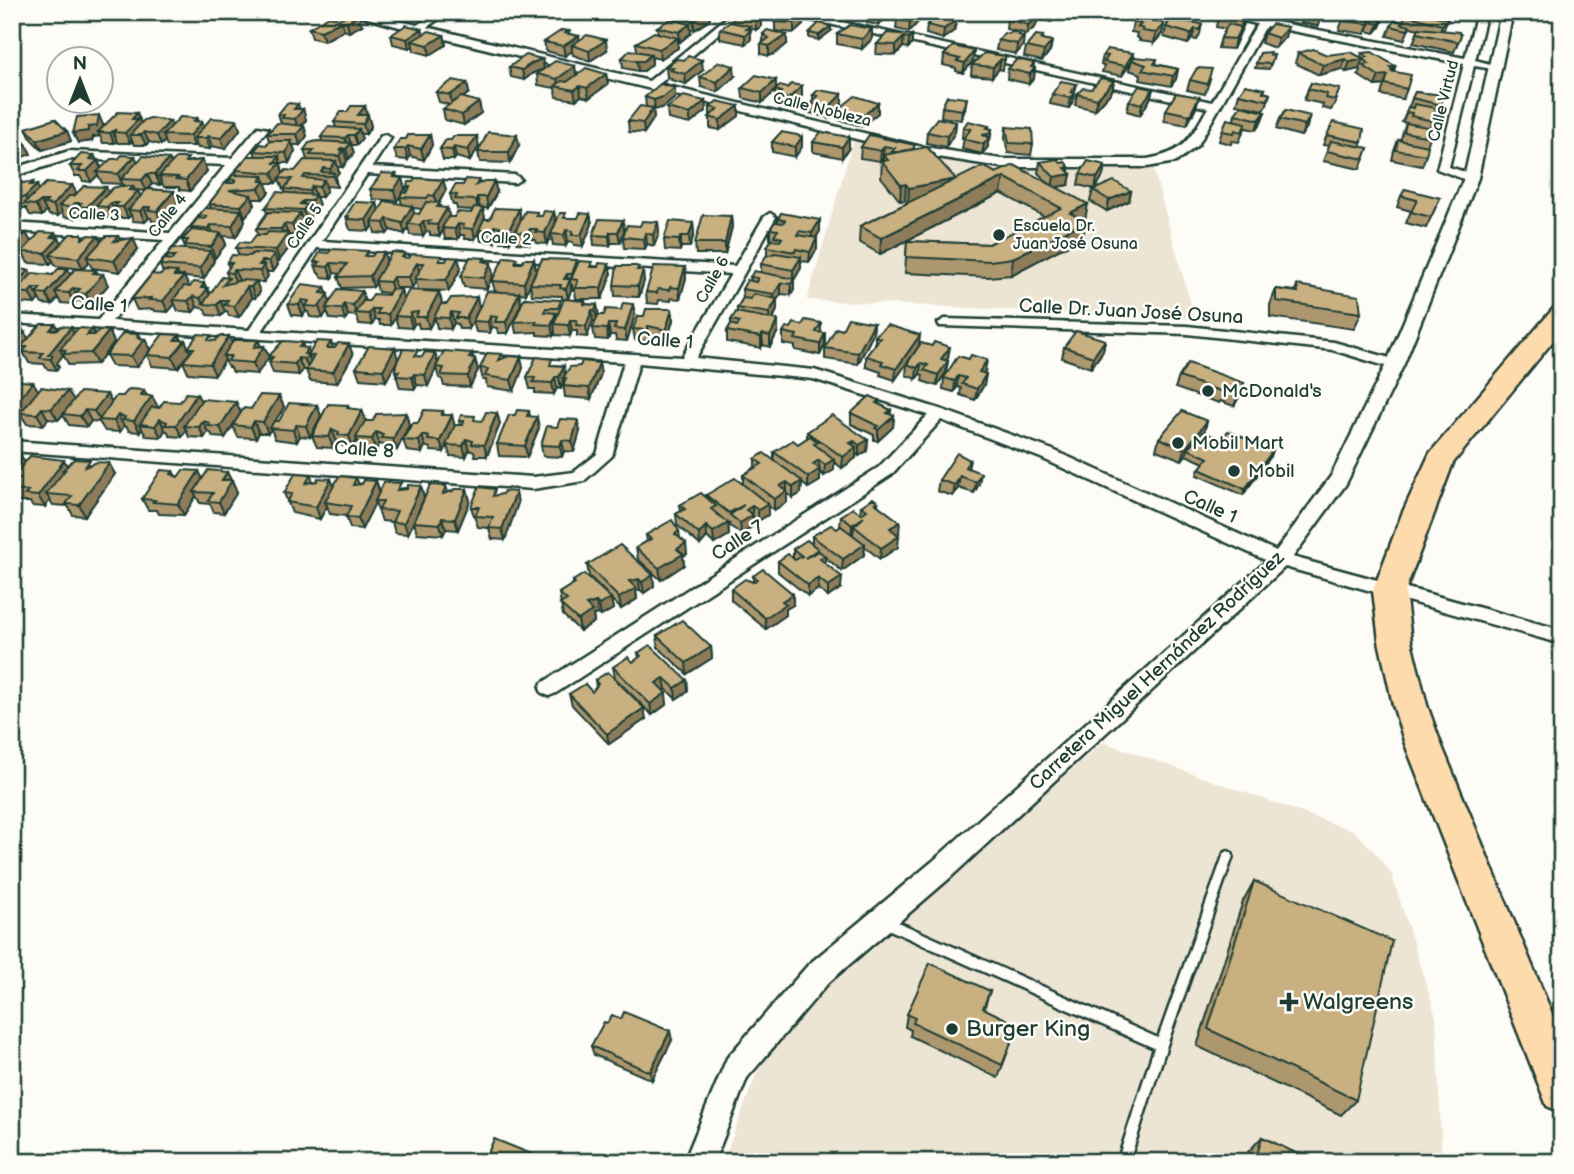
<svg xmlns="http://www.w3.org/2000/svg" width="1574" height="1174" font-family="'Balsamiq Sans',sans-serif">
  <rect width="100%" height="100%" fill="#fdfcf7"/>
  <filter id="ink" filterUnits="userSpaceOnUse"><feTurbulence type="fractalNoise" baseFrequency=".0143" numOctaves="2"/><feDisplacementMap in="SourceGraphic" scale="14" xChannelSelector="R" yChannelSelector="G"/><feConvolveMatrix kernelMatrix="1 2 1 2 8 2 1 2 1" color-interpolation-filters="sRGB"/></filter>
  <g filter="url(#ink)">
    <!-- built -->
    <g fill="#ede5d3">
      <path d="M854,138L914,154L993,167L1093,170L1153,168L1195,319L807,300Z"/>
      <path d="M1103,742L1354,831L1375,852L1392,875L1436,1017L1442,1162H723L759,1067L843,969Z"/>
    </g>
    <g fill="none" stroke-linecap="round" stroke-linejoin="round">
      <defs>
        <path id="service" d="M1228,851L1232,853L1233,856L1167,1045L1129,1162H1117L1154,1048L881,926L880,922L881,918L885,917L889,918L1158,1038L1223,856L1224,853Z"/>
        <g id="minor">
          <path d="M346,12H364L417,25L437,12H449L427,27L649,81L733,12H744L659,84L918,146L1001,159H1147C1185,153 1190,138 1208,108L775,12H795L1212,102L1257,24L1202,12H1224L1465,58L1477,12H1487L1475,60L1498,66L1493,69L1474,66L1449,167L1475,175L1477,178L1471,182L1437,169L1464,64L1266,26L1198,145L1176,162L1147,167H1001L918,154L417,32Z"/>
          <path d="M258,127L268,129L112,321L249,330L381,136L385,135L391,138L372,167L515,175L521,179L515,183L367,174L322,241L735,266L764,217L770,213L776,217L696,358L814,370L943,410L1053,450L1285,555L1562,630V644L1274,564L1041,458L941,420L891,475L556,693L549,696L542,693L540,688L542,683L879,467L928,415L813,379L639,363L612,456L584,481L578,482L533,489L12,451V441L533,477L574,472L597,454L624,362L12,323V315L98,320L164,240L12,231V223L170,233L226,165L70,159L12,177V169L69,151L232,158ZM317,248L731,274L682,357L262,331Z"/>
          <path d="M945,319L1187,326L1334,342L1400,361L1402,364L1395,369L1333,350L1187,334L940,326L938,323Z"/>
        </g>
        <path id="tertiary" d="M1501,12H1513L1478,178L1404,364L1346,484L1287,565L951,877L829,982L747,1078L714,1162H684L727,1058L809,964L933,861L1273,555L1331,476L1386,364L1464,178Z"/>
        <path id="motorway" d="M1562,307V330L1453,463L1405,591L1411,641L1427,705L1441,744L1562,1038V1113L1547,1106L1405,744L1393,705L1379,641L1373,591L1402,514L1430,453L1553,309Z"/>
      </defs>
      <!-- service casing -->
      <use href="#service" stroke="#1f3d34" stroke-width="5"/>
      <!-- minor casing -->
      <use href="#minor" stroke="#1f3d34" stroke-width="5"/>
      <!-- tertiary casing -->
      <use href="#tertiary" stroke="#1f3d34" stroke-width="5"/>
      <!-- motorway casing -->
      <use href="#motorway" stroke="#1f3d34" stroke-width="5"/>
      <!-- service -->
      <use href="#service" fill="#fdfcf7" fill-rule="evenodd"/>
      <!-- minor -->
      <use href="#minor" fill="#fdfcf7" fill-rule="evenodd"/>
      <!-- tertiary -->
      <use href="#tertiary" fill="#fdfcf7" fill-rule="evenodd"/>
      <!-- motorway -->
      <use href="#motorway" fill="#fedbac" fill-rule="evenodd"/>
    </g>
    <!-- wall -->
    <g fill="#ac976e" stroke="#1f3d34" stroke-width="2" fill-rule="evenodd">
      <path d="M390,12H410L405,15Z"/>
      <path d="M461,12H483L473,18L463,15Z"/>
      <path d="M489,12H519L510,18Z"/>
      <path d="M736,12H764V16L761,20V26L756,30L750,28L751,40L745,44L720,39V29L733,22L732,15Z"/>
      <path d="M832,12H851L846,19L832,16Z"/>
      <path d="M867,12H892L879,25L867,23Z"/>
      <path d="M904,12H934L930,16L920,14L919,21L909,32L896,29L897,19Z"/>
      <path d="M945,12H966L962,16Z"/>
      <path d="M1033,12H1056L1051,22L1037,18L1036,26L1027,34L1006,29L1007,19L1026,14L1032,15Z"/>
      <path d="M1159,12H1177L1172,19L1202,24L1200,34L1197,40L1192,39L1188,44L1164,37L1166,27L1169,21L1157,19Z"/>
      <path d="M1232,12L1244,24L1233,49L1218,48L1221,38L1226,29L1216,27L1218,17Z"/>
      <path d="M1270,12H1284L1282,18L1269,16Z"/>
      <path d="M1322,12L1318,26L1301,23L1304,13Z"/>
      <path d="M1346,12L1370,20L1365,34L1339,30Z"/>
      <path d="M1438,12H1465L1462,19L1437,14Z"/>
      <path d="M671,13L710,20L694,30L691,29V33L680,42L678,41V48L660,59L652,57V64L644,71H638L623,68L622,58L637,51L636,43L658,33L657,27L671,19Z"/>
      <path d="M803,15V25L794,33L775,31V22Z"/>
      <path d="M1406,15L1448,19L1442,30L1461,35L1454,52L1413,43L1419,29L1410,27L1404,40L1387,36L1391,26L1403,22Z"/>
      <path d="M1384,17L1380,27L1375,33L1367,31L1370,22Z"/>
      <path d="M339,19L362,25L349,32L344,30L324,41L312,38L309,28Z"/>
      <path d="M956,20L955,30L943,39L926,34L927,25Z"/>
      <path d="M1133,22L1164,24L1162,34L1154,43L1139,41L1140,39L1136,37L1137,33L1131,32Z"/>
      <path d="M422,29L423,34L444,35L446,45L430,55L414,51L413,46L409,48L393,44L391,35Z"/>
      <path d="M569,31V34L579,36V40L607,50L590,61L573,55L572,51L565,56L546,51L544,42Z"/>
      <path d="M831,31L819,40L809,38V33Z"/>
      <path d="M1019,33L1023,46L1016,54L996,50L998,40L1009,34Z"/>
      <path d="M1264,33L1285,37L1275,48L1261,43Z"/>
      <path d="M763,34L787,44L776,53L769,56L761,54V44L763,42Z"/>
      <path d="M837,34L872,39L862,49L837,44Z"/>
      <path d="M912,35V44L908,48L903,47L896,55L876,54L877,44Z"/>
      <path d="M1043,36V39L1052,41L1050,51L1042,61L1024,57L1026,47Z"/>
      <path d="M974,51L973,61L963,73L956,71V68L943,65L944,55Z"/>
      <path d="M1133,53L1131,62L1122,76L1102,72L1104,66L1101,65L1103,55Z"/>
      <path d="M1260,53L1274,55L1269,69L1255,68Z"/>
      <path d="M1298,53L1361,57L1362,53L1395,66L1394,72L1407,89L1403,99L1381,95L1384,85L1375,86L1358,75L1360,70L1359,69L1346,72L1342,69L1319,75L1295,63Z"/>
      <path d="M1005,56L1003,70L999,69L992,77L971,75L972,65Z"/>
      <path d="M542,59L544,69L533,73L524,80L511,77L509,67Z"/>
      <path d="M1157,59L1156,64L1178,69L1176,79L1171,86L1140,80L1141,74L1129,70L1132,60Z"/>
      <path d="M1034,63L1033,68H1035L1034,78L1029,84L1007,79L1008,69Z"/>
      <path d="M575,66L576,75L606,74L608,84L589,98L581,96L576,100L556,97L555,88L538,85L537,74Z"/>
      <path d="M666,67L703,70L686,84L671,80V78L667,77Z"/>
      <path d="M735,76L718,92L701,87L700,77Z"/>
      <path d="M1210,79L1205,94L1187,90L1190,80Z"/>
      <path d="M776,80V90L802,86V96L788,109L778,106V101H775V91L762,103L743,98L742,88Z"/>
      <path d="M1114,81L1112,91L1095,110L1075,105L1077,94Z"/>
      <path d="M467,83L469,93L462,98L479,102L481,113L464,125L445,120L443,109L450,105L439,102L436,92Z"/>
      <path d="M1311,83L1337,99L1331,110L1322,108L1323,104L1304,100L1308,89Z"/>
      <path d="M675,88V98L664,107L653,109L654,118L644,133L629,132L628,121L646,107L645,97Z"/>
      <path d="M1153,89L1150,99L1140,115L1127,111L1129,101Z"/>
      <path d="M1265,89L1264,92L1270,94L1267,104L1263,110L1236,104L1239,94Z"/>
      <path d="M1415,92L1444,95L1436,115L1434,114L1430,127V137L1427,146L1426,155L1422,166L1392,160L1394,151L1398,140L1400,141L1406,123L1402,122L1404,118Z"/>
      <path d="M842,94V104L829,118L810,113L811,103L813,101V95Z"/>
      <path d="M1052,94H1075L1072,103L1069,108L1050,104Z"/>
      <path d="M1199,97L1196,108L1187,125L1164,121L1166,110Z"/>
      <path d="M705,101L706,111L690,124L668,119L667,108Z"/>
      <path d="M878,103V113L862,126L839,120V109Z"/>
      <path d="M365,106L371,126L366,134H360L362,139L357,145H351L354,153L349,159H346L347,161L343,167H337L339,172L335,177L337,187L326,186L327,190L322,197H316L319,205L314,212H309L311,215L307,221L302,220L304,224L296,235H289L292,244L279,261H276L278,265L273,272H266L268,276L264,282H256L260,292L255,298H252L239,317L229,316L227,311H225L221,316L207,315L205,309L197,307L193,312L178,311L175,304L168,312L154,311L153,309L137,310L132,299L163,273L160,265L168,260L166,256L186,249L182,240L191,231L190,228L200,219L199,215L211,208L209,204L230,183L229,179L237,175L236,170L256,156L254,151L266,145L269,141L267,134L281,123L278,114L303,109L306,120L301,126H304L307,136L300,145H293L295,151L289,163H281L283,174L295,171L307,160L304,150L322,141L321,137L336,127L334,122L347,112ZM279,179L283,189H284L286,193L265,208L267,213L256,229L258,235L250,243L236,248L239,256L227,263L229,268L226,272L228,278L210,294L204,283L188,287L184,277L204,279L214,261L213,258H215L226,244L223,236L236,237L245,221L244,217H245L255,205L253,199H263L269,192L265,183H276Z"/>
      <path d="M739,106V116L720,130L710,128V107Z"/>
      <path d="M942,107L965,109L961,120L941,117Z"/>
      <path d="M1286,110L1307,127L1301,136L1276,129L1280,119Z"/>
      <path d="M1265,112L1261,122L1256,130L1245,128L1239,142L1232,141L1231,144L1219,141L1222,131L1234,120L1235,114Z"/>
      <path d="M137,113L141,123L172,126L197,118L199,121L204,126L237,120L240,130L225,149L212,146L210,149L198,148L196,144L194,146H167L165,141L161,145L149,142L146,145H134L132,141L130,143H118L117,142L114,143H103L100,136L93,137L92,141L78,143L73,133L103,125V128Z"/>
      <path d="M956,122L955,132L946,147L926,143L927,132Z"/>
      <path d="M1006,127L1033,144L1031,155L1008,153L1005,138Z"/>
      <path d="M26,128L67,131L71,141L42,150L31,139Z"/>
      <path d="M963,128L992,129L990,140L988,142V147L982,154L962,149L964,138H962Z"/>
      <path d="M430,135L432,145L424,160L410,156L408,160L397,159L394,149L406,139Z"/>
      <path d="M869,135L915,149L956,179L996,173L1046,181L1038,173L1040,162L1061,163L1069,167V172L1071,174L1069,185L1057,187L1085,220L1083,237L1011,275L988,277L905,273L907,241L989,244L1045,217L1001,193L880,254L859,242L860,226L907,203L905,200L900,201L881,177L882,161H883V157L880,161L860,158L861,147Z"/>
      <path d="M1327,135L1362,142L1360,147L1368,148L1360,169L1323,161L1329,146L1323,145Z"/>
      <path d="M802,137V147L795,157L772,152V142Z"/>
      <path d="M446,140L479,146L470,161L456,157L454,160H443L440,149Z"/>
      <path d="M813,142L849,148L842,158L813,152Z"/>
      <path d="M519,145L510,163L480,162L478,152Z"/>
      <path d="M96,159L102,168L138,162L169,159L171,163L202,160L207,171L190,191L180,190L179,187H164L162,183L160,185L152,184L148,189L174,191L178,202L161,222L152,221L151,218H149L145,222L133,221L131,215L128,218H119L117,214H116L112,218L100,217L98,212L93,218L83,217L82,213H80L76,218L64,217L62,212L58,216L49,215L47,211H46L42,216L30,215L26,208H23L18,212H12V184L33,182L34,185L39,189L72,185L77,194L108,192L124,186L123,184L102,183L98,175L91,182L83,181L80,176H75L70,166ZM135,190L146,191L140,196L138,191Z"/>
      <path d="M1105,165L1103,176L1095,189L1078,185L1080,174Z"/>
      <path d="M396,174L397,178L405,189L397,201L373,199L370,189Z"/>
      <path d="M443,180L446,190L439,203L441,208H447L449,217H454L471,213L472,210L457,209L456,205H453L450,194L463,185L479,180L480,183L494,181L497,192L488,208H483L485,219H490L519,209L521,220L537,212L538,216H542L554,212L556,222L547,244L537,243L536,240L532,239L530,244L517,243L515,232L510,242H501L500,237H497L495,242L481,241L479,231L475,239H465L464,235H460L458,239H445L443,230L440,236L430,235V232L426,231L423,236L410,235L408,227L405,234L390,230L387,234L375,233L373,225L369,231L351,230L349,227L346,216L377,203L379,210L402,204L400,197L407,193L406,187ZM413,208L422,209L419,214H414Z"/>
      <path d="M1093,190L1131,191L1129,201L1107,211L1090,201Z"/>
      <path d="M1401,196L1440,198L1426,228L1406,223L1411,211L1397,207Z"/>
      <path d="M781,213L820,231L816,238H817V249L809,262L801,261V268L794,280V290L791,295L781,294L777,300V310L773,319L778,331L770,347L763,345L761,348L727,342V331L731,324V320L737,312V308L743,298L742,289L751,281L750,277L761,273V264L767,256V247L774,240L770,239V229L778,222V219Z"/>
      <path d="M590,214L592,224L583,246L574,245L573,242L568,241L566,246L553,245L551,234L567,218H578Z"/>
      <path d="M731,216L732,227L725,254H696L695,243Z"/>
      <path d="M623,220L624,231L620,243H611L610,246L594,245L593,235Z"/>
      <path d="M658,222L659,233L654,246L647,244L645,249L624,248L623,237L640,226Z"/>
      <path d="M693,223L694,234L690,247H681L680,251L665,250L664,239Z"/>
      <path d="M26,233L31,242L57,238L62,243L82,234L84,238L98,236L101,241L118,236L120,240L138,249L120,272L92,268L89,262L83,269L56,266L53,261L50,264L28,263L23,253L14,262H12V235Z"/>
      <path d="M384,252L387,261L406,258L443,261L461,268L449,291L418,290L416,281L412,288H396L395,289L401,290L404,300L439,292L442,304H447L477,297L479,308L495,291L492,281L518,263H522L534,259L536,270L526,294L519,293L521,304L508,333H498L497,328L492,327L490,333L476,332L473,321L469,329H459L458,324L454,323L451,329L437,328L435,318L429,328H419L418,323L414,324L412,328L398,327L395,317L391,325H380L379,320H375L372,325L359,324L356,316L348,315L345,320L330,319L327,311L323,318L310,317L308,312L306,311L303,316L292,315L288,304L325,287L330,302L369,301L388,295L389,293L378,292L376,283L373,287L342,288L338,277L340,274L334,273L332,278L321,277L319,273H318L314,262L372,256Z"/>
      <path d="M485,258L486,262L493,274L487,289L464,287L461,276Z"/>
      <path d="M578,263L598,267L609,264L611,275L602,299H576L575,290H573L572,285H570L571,290L568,299H562V296L532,295L530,284Z"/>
      <path d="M685,267L686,278L680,299L671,298V301L659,300L658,304L647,303L646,292Z"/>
      <path d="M12,269L32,275L98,273L108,285L91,305L82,304L79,299L74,304L61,303L58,298L52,305L42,304L39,299L35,304L22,303L19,298H12Z"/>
      <path d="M639,270L644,281L639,297L615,296L614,285Z"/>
      <path d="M1297,285L1361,313L1354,329L1270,317V305L1276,289L1295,291Z"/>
      <path d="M524,298L561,305L585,301L586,304L597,305L598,315H635L627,341L616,340L615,335H610L608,340L595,339L593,328L596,321H593L587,337L577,336V331H572L570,336L555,335V331L553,336L537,335V332L516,333L514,322Z"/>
      <path d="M672,309L673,320L667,341L649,337L648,341L635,340L633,329L644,316Z"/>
      <path d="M821,323V333L825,344L820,355L795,350V346L783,344V332L791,328L802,325Z"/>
      <path d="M874,323L873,334L858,364L825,359V348L842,330Z"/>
      <path d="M55,324L58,330L74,333L92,329L95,335L109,331L114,342L97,364L69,365L63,355L57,363L59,367L57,370L47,369L44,364L29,363L23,352L24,351L17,359L12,358V325L20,326L28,338Z"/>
      <path d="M179,335L182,340H185L188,347L214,341L232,343L258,340L261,346H264L269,356L302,343L303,347L310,353L331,342L333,348L353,355L337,383L310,381L306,370H303L299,375L273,373L269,362L270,361L269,357L257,374L233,372L230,367H228L225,360L215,375L188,373L183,362L190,353V352L178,368L152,366L147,355Z"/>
      <path d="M875,336L919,346L895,380L880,375L881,372L866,367V356L875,345Z"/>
      <path d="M145,339L150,350L137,367L112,366L106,355Z"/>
      <path d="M1105,340L1103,351L1091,368L1062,358L1064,347Z"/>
      <path d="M435,353L438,363L472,353L473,358L475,359L478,370L470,387L444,386L442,379L439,378L436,368L428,386L417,385L415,389L400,388L395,371L419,356L422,357Z"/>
      <path d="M948,358L947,360L948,361L946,372L937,386L922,381L923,375L920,374L916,379L906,375L907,364Z"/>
      <path d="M398,359L386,381L360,379L356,368Z"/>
      <path d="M503,359L523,368L514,391L487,387L486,380H483L480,368Z"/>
      <path d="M599,363L601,374L591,399L565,397L563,382L561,389L557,388L554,394L535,393V389H530L527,377L554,365L564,366L565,374L580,366Z"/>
      <path d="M985,371L984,373L986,374L984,385L975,400L960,395L961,388L957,387L954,392L943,389L944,378Z"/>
      <path d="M1179,377L1244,383L1240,395L1234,406L1220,401L1219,403L1175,388Z"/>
      <path d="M12,380L38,390L74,400L112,402L147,396L157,408H159L180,402L201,401L236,402L241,413L279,396L284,407L275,421H279L317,405L321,416L310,437L300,436L297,442L275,439L271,429L268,433H259L256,438L238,437L233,426L225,438L213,437L211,433L208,432L204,438L189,437L186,430L182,437L170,436L168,432L165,430L161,437L146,436L142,429L140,432L129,431L127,427L124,426L120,432L105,431L99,422L91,421L87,427L69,425L63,415L58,420L48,419L44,425L27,424L21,415L15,423H12Z"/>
      <path d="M879,400V404L891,410L890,415L894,416L893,427L878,441L874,440V435L851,424V413Z"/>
      <path d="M348,405L349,409L362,410L366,421H373L406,413L409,425L397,450L385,449L384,445L379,444L376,450L360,449L357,440L353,447L342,446L340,442L336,440L333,448L317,447L312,436Z"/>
      <path d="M443,411L444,415L455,426L460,425L459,421H482L497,413L500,424L487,456H475L474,452L469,450L466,457L450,456L447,445L444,452L431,451L430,448L425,446L422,453L407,451L403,440L418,423Z"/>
      <path d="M529,411L530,416L539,428L527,457L499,456L497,444L515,415Z"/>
      <path d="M1207,421L1204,432L1221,440L1273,450L1271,456L1243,495L1197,475L1199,469L1204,463L1186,455L1182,460L1156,450L1159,438Z"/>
      <path d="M580,431L574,452L564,451L562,457L543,456L541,445Z"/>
      <path d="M807,432L868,440L867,451L859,456L856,454V458L842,468L834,462V470L824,476L820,472V481L808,488L802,483L801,493L793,498L787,493V502L774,510L768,506V515L758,521L753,517V526L741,534L730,526V524H728L729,535L714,544L707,537L700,545L677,525L676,514L681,511L680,505L707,499L706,495L743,484V475L755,467V459L774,461V452L798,444L807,438Z"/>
      <path d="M12,456L25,462L67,466L92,464L115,474L85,516L73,515L68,506L53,505L50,500L45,507L32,506L30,502H18L12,492Z"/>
      <path d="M970,460L968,469L979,484L974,493L958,488L953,496L937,491L939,480Z"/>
      <path d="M173,471L176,476L178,477L232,480L237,492L224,513L214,512L210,504L200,503L196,496L184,515L159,514L157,510H148L142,499Z"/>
      <path d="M311,475L313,482L331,479L334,487L356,478L359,484L376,481L380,491L421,486L424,497L446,486L448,492L467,489L470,501L458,530L446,529L443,535L417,533L414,522L408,534L395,533L392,522L382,521L375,502L362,529L350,528L346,516L330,514L327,506L320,519L292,513L284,493Z"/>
      <path d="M497,495L518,503L505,540L492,539L489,528L478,527L471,507Z"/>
      <path d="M878,502V505L899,533L897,534L898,547L880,559L865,547L864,555L842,571L825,557V563L841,588L828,597L818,589L808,596L778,572V561L793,559V549L812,545V536L837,529L840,527L841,516L860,514L861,506Z"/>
      <path d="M679,531L680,538L687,554L683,556L684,565L661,580L638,559L636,548L647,541L646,535Z"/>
      <path d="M587,565L653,575L654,586L644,593L640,590L636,591L637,599L621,609L611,599L613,609L601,616L598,614L593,615L594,622L580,631L563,615L559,593L573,584V581L608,595L589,576Z"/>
      <path d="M753,576L793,605L786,609V615L766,629L731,600V589L753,582Z"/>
      <path d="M657,636L711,647L712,658L687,674L658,647Z"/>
      <path d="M638,653L687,680L688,691L676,699L666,689L663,690L667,704L652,715L615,678L613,667L633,662L639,658Z"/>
      <path d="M595,680L646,719L609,744L572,705L569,694L592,692L596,687Z"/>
      <path d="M1254,881L1356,1100L1341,1115L1197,1046L1243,901Z"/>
      <path d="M990,991L984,1009L1018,1025L998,1078L910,1036L911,1030L905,1027L907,1014Z"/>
      <path d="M607,1023L672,1040L652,1080L594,1055L591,1046Z"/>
      <path d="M1262,1137L1314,1162H1246L1248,1152Z"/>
    </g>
    <!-- shaded-wall -->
    <g fill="#8c7b5a" stroke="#1f3d34" stroke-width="2">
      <path d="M474,12H483L473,18V13Z"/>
      <path d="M509,12H519L510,18Z"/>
      <path d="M707,12H710V20L694,30V20Z"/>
      <path d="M758,12H764V16L761,20V26L756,30L755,15Z"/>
      <path d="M883,12H892L879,25L880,16Z"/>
      <path d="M920,12L919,21L909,32L910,22Z"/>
      <path d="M1052,12H1056L1051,22Z"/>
      <path d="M1247,14L1244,24L1240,32L1242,22Z"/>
      <path d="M359,15L362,25L349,32L347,22Z"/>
      <path d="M803,15V25L794,33V23Z"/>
      <path d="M1038,17L1036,26L1027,34L1028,25Z"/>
      <path d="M1384,17L1380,27L1375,33L1379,24Z"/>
      <path d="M1448,19L1444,29L1438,35L1442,25Z"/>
      <path d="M956,20L955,30L943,39L944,29Z"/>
      <path d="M342,21L344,30L324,41L321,31Z"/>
      <path d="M690,24L691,33L680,42L679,32Z"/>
      <path d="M1164,24L1162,34L1154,43L1156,33Z"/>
      <path d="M750,26L751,40L745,44V35L746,29Z"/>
      <path d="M831,26V31L819,40V35Z"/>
      <path d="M1241,27L1238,37L1233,49L1235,39Z"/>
      <path d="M1288,27L1285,37L1275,48L1278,38Z"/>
      <path d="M422,29L425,39L412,41L413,46L409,48L407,39Z"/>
      <path d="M872,29V39L862,49V39Z"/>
      <path d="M1195,29L1192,39L1188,44L1191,34Z"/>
      <path d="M444,35L446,45L430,55L428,45Z"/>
      <path d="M787,35V44L776,53L769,56V46Z"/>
      <path d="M912,35V44L908,48L909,38Z"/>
      <path d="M579,36L580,46L572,45V51L565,56L563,46Z"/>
      <path d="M1024,36L1023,46L1016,54L1017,44Z"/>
      <path d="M904,37L903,47L896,55V45Z"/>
      <path d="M678,38V48L660,59L659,49Z"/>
      <path d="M606,40L607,50L590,61L589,51Z"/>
      <path d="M1052,41L1050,51L1042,61L1044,51Z"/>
      <path d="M974,51L973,61L963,73L965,63Z"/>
      <path d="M1133,53L1131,62L1122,76L1125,66Z"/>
      <path d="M651,54L652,64L644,71H638L637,61Z"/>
      <path d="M542,59L544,69L533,73L524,80L522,70L532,63Z"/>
      <path d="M1001,59L999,69L992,77L993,67Z"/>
      <path d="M1345,59L1342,69L1319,75L1323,65Z"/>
      <path d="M1363,59L1359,69L1346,72L1350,62Z"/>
      <path d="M702,60L703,70L686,84L685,74Z"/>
      <path d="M1034,63L1033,72L1035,68L1034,78L1029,84L1031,67Z"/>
      <path d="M575,66L576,76L559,87L557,79Z"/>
      <path d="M734,66L735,76L718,92L717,82Z"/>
      <path d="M1395,66L1391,81L1387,77L1384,85L1375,86L1379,76L1390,67Z"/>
      <path d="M1178,69L1176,79L1171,86L1173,76Z"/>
      <path d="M606,74L608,84L589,98L587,88Z"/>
      <path d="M776,80V90L762,103V93Z"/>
      <path d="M1114,81L1112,91L1095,110L1097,99Z"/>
      <path d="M467,83L469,93L452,105L450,95Z"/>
      <path d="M1077,84L1072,103L1069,108L1071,92Z"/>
      <path d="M580,86L581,96L576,100L574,90Z"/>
      <path d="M802,86V96L788,109V99Z"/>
      <path d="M675,88V98L664,107L655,110L654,100Z"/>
      <path d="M1153,89L1150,99L1140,115L1142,104Z"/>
      <path d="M842,94V104L829,118V107Z"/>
      <path d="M1199,97L1196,108L1187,125L1190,115Z"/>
      <path d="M967,98L965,109L961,120L962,110Z"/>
      <path d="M705,101L706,111L690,124V114Z"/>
      <path d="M479,102L481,113L464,125L462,115Z"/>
      <path d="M878,103V113L862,126L863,116Z"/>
      <path d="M298,104L301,112L303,109L306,120L298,129L295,119L294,109Z"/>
      <path d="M365,106L367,117L358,115Z"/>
      <path d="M739,106V116L720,130V120Z"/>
      <path d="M653,108L654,118L644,133L643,123Z"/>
      <path d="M1265,112L1261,122L1256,130L1259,120Z"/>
      <path d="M137,113L143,129L130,135L132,141L130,143L125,133L132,119Z"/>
      <path d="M99,115L103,125L102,133L98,132L100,136L93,137L92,141L78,143L73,133L88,127Z"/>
      <path d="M368,115L371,126L366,134L363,124Z"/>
      <path d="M1310,116L1307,127L1301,136L1305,125Z"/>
      <path d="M197,118L200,125L202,122L206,132L194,138L196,144L194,146L190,136L194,121Z"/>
      <path d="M237,120L240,130L225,149L221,138Z"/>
      <path d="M170,121L174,131L163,135L165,141L161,145L157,135Z"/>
      <path d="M956,122L955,132L946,147L947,136Z"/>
      <path d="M304,126L307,136L300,145L297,134Z"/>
      <path d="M989,126L988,134L992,129L990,140L988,142V147L982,154L984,144L981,143Z"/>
      <path d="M116,129L113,132L117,142L114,143L110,133Z"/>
      <path d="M359,129L362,139L357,145L354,135Z"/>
      <path d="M67,131L71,141L42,150L37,140Z"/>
      <path d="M144,132L149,142L146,145L141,135Z"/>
      <path d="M348,135L354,153L349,159L346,149L348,147L345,138Z"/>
      <path d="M430,135L432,145L424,160L421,149Z"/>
      <path d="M517,135L519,145L510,163L509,152Z"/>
      <path d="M208,136L212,146L210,149L206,138Z"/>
      <path d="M477,136L479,146L470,161L468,150Z"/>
      <path d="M802,137V147L795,157V147Z"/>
      <path d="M849,137V148L842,158V147Z"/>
      <path d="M291,141L295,151L289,163L286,153Z"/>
      <path d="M26,144L31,154L12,161V148Z"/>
      <path d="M408,146L410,156L408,160L405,149Z"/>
      <path d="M884,146L883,157L880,161L881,151Z"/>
      <path d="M454,147L456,157L454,160L452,150Z"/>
      <path d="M341,148L342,152L344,150L347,161L343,167L339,156L340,150Z"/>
      <path d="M94,155L102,170L97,172L98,175L91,182L87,171L90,159Z"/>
      <path d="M135,156L140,167L121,179L122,184L118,174Z"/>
      <path d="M279,156L283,174L276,183L272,173L274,163Z"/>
      <path d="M169,159L174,169L159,176L162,183L160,185L155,174Z"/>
      <path d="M202,160L207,171L190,191L186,180Z"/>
      <path d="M336,161L339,172L335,177L337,187L330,169Z"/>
      <path d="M1105,165L1103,176L1095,189L1097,178Z"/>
      <path d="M1069,167L1068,175L1071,174L1069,185L1052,188L1054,177L1065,168Z"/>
      <path d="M147,174L152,184L146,191L142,180Z"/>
      <path d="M396,174L398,183L402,178L405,189L397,201L394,190L393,177Z"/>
      <path d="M263,176L269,192L263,199L259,188L260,181Z"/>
      <path d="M1004,177L1001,193L880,254L881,238Z"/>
      <path d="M956,179L908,204L909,188Z"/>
      <path d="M324,180L327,190L322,197L319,187Z"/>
      <path d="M443,180L446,190L437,206L434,196Z"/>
      <path d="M494,181L497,192L488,208L486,197Z"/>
      <path d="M33,182L35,187L37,185L42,196L29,204L25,197L30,185Z"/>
      <path d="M906,184L905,200L900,201L901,185Z"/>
      <path d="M72,185L78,196L59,206L62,212L58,216L53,205Z"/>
      <path d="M133,186L136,193L138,191L143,202L128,210L131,215L128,218L123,207L129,190Z"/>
      <path d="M312,186L319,205L314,212L311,201L312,199L309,191Z"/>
      <path d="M106,187L111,198L95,206L98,212L93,218L87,207Z"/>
      <path d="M174,191L178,202L161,222L157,211Z"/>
      <path d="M1131,191L1129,201L1107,211L1109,200Z"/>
      <path d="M251,195L255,205L245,217L241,206Z"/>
      <path d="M17,197L23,208L18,212L12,202Z"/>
      <path d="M477,197L480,207L478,211L476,200Z"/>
      <path d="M41,201L46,211L42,216L36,205Z"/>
      <path d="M303,201L305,208L307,205L311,215L307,221L300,204Z"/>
      <path d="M75,203L80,213L76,218L71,207Z"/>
      <path d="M111,203L116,214L112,218L107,207Z"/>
      <path d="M377,203L380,214L372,222L373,225L369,231L366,220Z"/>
      <path d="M1088,204L1085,220L1067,229L1070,213Z"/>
      <path d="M412,206L415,216L408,224V227L405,234L402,223Z"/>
      <path d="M144,207L149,218L145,222L140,211Z"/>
      <path d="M447,208L450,219L442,228L443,230L440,236L437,225Z"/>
      <path d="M483,208L485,218L475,239L473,229Z"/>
      <path d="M519,209L521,220L510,242L508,232Z"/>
      <path d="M241,210L245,221L236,237L232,226Z"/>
      <path d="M554,212L556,222L547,244L545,233Z"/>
      <path d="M300,213L304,224L296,235L292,225Z"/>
      <path d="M590,214L592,224L583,246L581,235Z"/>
      <path d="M731,216L732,227L725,254V243Z"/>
      <path d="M387,219L390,230L387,234L384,223Z"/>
      <path d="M623,220L624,231L620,243L618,232Z"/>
      <path d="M820,220V231L812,244V233Z"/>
      <path d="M423,221L426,231L423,236L420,225Z"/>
      <path d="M1086,221L1083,237L1011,275L1013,258Z"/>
      <path d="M658,222L659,233L654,246L653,235Z"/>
      <path d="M693,223L694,234L690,247L689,236Z"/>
      <path d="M284,224L292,244L279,261L276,250L284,239L281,229Z"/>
      <path d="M458,224L460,235L458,239L455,229Z"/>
      <path d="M210,225L214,236L211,239L207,229Z"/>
      <path d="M494,226L497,237L495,242L492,231Z"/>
      <path d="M530,229L532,239L530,244L528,233Z"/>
      <path d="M566,230L568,241L566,246L564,235Z"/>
      <path d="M610,232L611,243L610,246L609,236Z"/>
      <path d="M26,233L32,244L22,252L23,253L14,262L12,258V247Z"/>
      <path d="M55,233L58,239L59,238L65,249L50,255L53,261L50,264L45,253L51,237Z"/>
      <path d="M221,233L226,244L215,258L211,247Z"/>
      <path d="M646,233L647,244L645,249L644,239Z"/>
      <path d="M82,234L88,245L98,236L103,246L87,257L89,262L83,269L78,258Z"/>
      <path d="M681,236V247L680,251L679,240Z"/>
      <path d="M133,238L138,249L120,272L114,261Z"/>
      <path d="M817,238V249L809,262L810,252Z"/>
      <path d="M210,251L214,261L204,279L200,268Z"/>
      <path d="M384,252L387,263L375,281L376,283L373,287L370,276Z"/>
      <path d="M274,254L278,265L273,272L269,261Z"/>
      <path d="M801,257V268L794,280V290L791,295V284L793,280V270Z"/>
      <path d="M458,258L461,268L449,291L446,280Z"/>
      <path d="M534,259L536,270L526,294L524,283Z"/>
      <path d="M262,261L268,276L264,282L260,271L259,265Z"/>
      <path d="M331,263L334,273L332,278L328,267Z"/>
      <path d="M417,263L420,274L415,279L416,281L412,288L409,277Z"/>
      <path d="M491,263L493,274L487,289L484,278Z"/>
      <path d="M609,264L611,275L602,299L601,288Z"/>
      <path d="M685,267L686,278L680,299L679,288Z"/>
      <path d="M68,269L74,280L55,292L58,298L52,305L46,294Z"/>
      <path d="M29,270L35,281L15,292L12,287Z"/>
      <path d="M96,270L100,277L103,274L108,285L91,305L86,294L93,273Z"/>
      <path d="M234,270L239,280L236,284L232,273Z"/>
      <path d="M643,270L644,281L639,297L638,286Z"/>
      <path d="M177,272L181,280L184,276L189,287L173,300L175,304L168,312L163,301L174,276Z"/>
      <path d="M567,274L568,283L570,279L571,290L568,299L564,279Z"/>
      <path d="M393,277L396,288L393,293L390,282Z"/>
      <path d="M256,281L260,292L255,298L251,287Z"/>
      <path d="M204,283L212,299L203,304L200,298L201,288Z"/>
      <path d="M781,283V294L777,300V310L769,325V313L775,304L774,294Z"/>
      <path d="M247,287L252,298L239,317L234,306Z"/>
      <path d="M325,287L331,305L326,308L327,311L323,318L319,307L321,293Z"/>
      <path d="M33,288L39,299L35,304L29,293Z"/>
      <path d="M73,288L79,299L74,304L69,293Z"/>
      <path d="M401,290L404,301L391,325L388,314Z"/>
      <path d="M362,291L365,302L356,313L353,305Z"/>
      <path d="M439,292L442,303L429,328L426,317Z"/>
      <path d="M519,293L521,304L508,333L506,322Z"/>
      <path d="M193,296L197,307L193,312L188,301Z"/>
      <path d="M477,297L479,308L469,329L466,318Z"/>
      <path d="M220,300L225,311L221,316L217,305Z"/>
      <path d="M302,300L306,311L303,316L299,305Z"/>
      <path d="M344,304L348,315L345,320L342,309Z"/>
      <path d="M633,304L635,315L627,341L625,330Z"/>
      <path d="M597,305L599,316L597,321L595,310Z"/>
      <path d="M372,309L375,320L372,325L369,314Z"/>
      <path d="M672,309L673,320L667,341L666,330Z"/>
      <path d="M592,310L593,321L587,337L586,326Z"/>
      <path d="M451,312L454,323L451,329L449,318Z"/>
      <path d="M411,313L414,324L412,328L409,317Z"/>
      <path d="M556,313L557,324H554L555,331L553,336L551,325Z"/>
      <path d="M490,316L492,327L490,333L488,322Z"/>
      <path d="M570,320L572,331L570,336L568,325Z"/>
      <path d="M778,320V331L770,347V336Z"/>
      <path d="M874,323L873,334L858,364V353Z"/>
      <path d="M55,324L61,335L50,330Z"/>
      <path d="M608,324L610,335L608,340L607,329Z"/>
      <path d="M20,326L31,343L21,347L24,351L17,359L12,351V345L18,328Z"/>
      <path d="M648,326L649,337L648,341L647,330Z"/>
      <path d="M71,327L77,338L66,350L60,349L63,355L57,363L59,367L57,370L48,355Z"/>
      <path d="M92,329L98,340L87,335Z"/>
      <path d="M109,331L114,342L97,364L91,353Z"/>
      <path d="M825,333V344L820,355V344Z"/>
      <path d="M139,334L143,341L145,339L150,350L137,367L131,356L137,337Z"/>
      <path d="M762,334L763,345L761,348V337Z"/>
      <path d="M179,335L183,343L185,340L190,352L178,368L172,357L175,340Z"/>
      <path d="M920,335L919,346L895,380L896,369Z"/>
      <path d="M229,336L234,347L223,356L225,360L215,375L210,364Z"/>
      <path d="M258,340L262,349L264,346L269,357L257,374L253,363L254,347Z"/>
      <path d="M1105,340L1103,351L1091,368L1093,357Z"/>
      <path d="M302,343L305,352L308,348L310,356L308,355L312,365L309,370L299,347Z"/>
      <path d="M349,344L353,355L337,383L333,372Z"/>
      <path d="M950,347L948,358L940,370L941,359Z"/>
      <path d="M395,348L398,359L386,381L383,370Z"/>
      <path d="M435,353L438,364L428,386L425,375Z"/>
      <path d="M472,353L474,362L475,359L478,370L470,387L468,376L469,358Z"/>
      <path d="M521,357L523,368L514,391L511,380Z"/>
      <path d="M298,358L303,370L299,375L295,364Z"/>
      <path d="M987,360L985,371L977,383L979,372Z"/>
      <path d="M948,361L946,372L937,386L938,375Z"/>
      <path d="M599,363L601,374L591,399L589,388Z"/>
      <path d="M921,363L920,374L916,379L917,368Z"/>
      <path d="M564,366L565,377L563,378V382L561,389L559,377Z"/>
      <path d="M414,374L417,385L415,389L412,377Z"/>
      <path d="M986,374L984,385L975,400L977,389Z"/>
      <path d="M958,376L957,387L954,392L955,381Z"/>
      <path d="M555,377L557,388L554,394L552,383Z"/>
      <path d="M33,382L40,393L20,413L21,415L15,423L12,419V407Z"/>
      <path d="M1244,383L1240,395L1234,406L1238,395Z"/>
      <path d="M144,390L149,400L152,396L158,407L145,425L140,424L142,429L140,432L134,421L141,395Z"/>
      <path d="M68,391L75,402L58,420L51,409Z"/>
      <path d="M107,394L113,405L100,420L94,411Z"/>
      <path d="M197,394L203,405L184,426L186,430L182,437L176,425Z"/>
      <path d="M279,396L284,407L271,428H270L271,429L268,433L263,422Z"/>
      <path d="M236,402L241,413L225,438L220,427Z"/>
      <path d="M317,405L321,416L310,437L306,426Z"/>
      <path d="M42,408L48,419L44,425L37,414Z"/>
      <path d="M85,410L91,421L87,427L80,416Z"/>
      <path d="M362,410L366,421L356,438L357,440L353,447L349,436Z"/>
      <path d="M891,410L890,420L894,416L893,427L878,441V430L887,413Z"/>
      <path d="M406,413L409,425L397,450L393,439Z"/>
      <path d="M497,413L500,424L487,456L484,445Z"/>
      <path d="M118,415L124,426L120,432L114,421Z"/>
      <path d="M452,415L455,427L444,452L440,441Z"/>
      <path d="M537,417L539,428L527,457L525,446Z"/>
      <path d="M160,419L165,430L161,437L155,426Z"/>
      <path d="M578,420L580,431L574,452L572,441Z"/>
      <path d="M203,421L208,432L204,438L199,427Z"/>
      <path d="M254,421L259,433L256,438L251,427Z"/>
      <path d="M1207,421L1204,432L1188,449L1186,455L1182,460L1185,449Z"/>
      <path d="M296,425L300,436L297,442L293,430Z"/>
      <path d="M332,429L336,440L333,448L329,437Z"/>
      <path d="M376,432L379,444L376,450L372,439Z"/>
      <path d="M422,435L425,446L422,453L419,441Z"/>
      <path d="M466,439L469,450L466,457L463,446Z"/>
      <path d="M562,440L564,451L562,457L560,446Z"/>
      <path d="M868,440L867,451L859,456V445Z"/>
      <path d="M854,441L853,449L856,447V458L842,468L843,457L850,443Z"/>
      <path d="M1273,450L1271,456L1243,495L1245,489Z"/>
      <path d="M21,456L28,467L13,477L17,483L12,487V468Z"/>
      <path d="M834,459V470L824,476L825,465Z"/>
      <path d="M64,460L71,472L63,470L67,477L46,494L50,500L45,507L38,496Z"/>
      <path d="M819,460L820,481L808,488V477L813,464Z"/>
      <path d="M109,463L115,474L85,516L79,505Z"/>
      <path d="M199,471L204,482L194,492L196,496L184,515L178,504Z"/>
      <path d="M227,472L237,492L224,513L219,502L222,480Z"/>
      <path d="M981,473L979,484L974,493L976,482Z"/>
      <path d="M960,476L958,488L953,496L955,485Z"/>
      <path d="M331,479L335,490L325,502L327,506L320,519L316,507Z"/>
      <path d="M376,481L380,493L362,529L358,518Z"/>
      <path d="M802,481L801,493L793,498V487Z"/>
      <path d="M787,482V502L774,510V499L780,486Z"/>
      <path d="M421,486L424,498L408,534L404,523Z"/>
      <path d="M467,489L470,501L458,530L455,519Z"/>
      <path d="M516,492L518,503L505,540L502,529Z"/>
      <path d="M768,504V515L758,521V510Z"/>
      <path d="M752,506L753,526L741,534L740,523L746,510Z"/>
      <path d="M864,517L854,526L853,535L851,536L852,525Z"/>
      <path d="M442,518L446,529L443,535L440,524Z"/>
      <path d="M900,522L899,533L889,539L890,528Z"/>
      <path d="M728,523L729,535L714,544L713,532Z"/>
      <path d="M706,526L707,537L700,545L699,534Z"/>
      <path d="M899,536L898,547L880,559L881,548Z"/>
      <path d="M686,543L687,554L683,556L684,565L661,580L659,568L677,549Z"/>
      <path d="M865,544L864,555L842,571L843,559Z"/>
      <path d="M653,575L654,586L644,593L642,582Z"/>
      <path d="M842,577L841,588L828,597V586Z"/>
      <path d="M818,578V589L808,596V585Z"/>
      <path d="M639,579L640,590L636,591L637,599L621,609L619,598L629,581Z"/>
      <path d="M793,594V605L786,609V615L766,629L765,618L782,601Z"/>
      <path d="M611,598L613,609L601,616L599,605Z"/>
      <path d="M596,602L598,614L593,615L594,622L580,631L578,620L586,605Z"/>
      <path d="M711,647L712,658L687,674L686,663Z"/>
      <path d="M664,678L666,689L657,694L656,683Z"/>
      <path d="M687,680L688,691L676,699L675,688Z"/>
      <path d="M666,693L667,704L652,715L650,704Z"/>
      <path d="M644,708L646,719L609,744L607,734Z"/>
      <path d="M670,1031L672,1040L652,1080L650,1072Z"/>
    </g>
    <!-- building -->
    <g fill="#c8b080" stroke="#1f3d34" stroke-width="2">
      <path d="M672,12H707L694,20L673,16L676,14L671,13Z"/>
      <path d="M736,12H758L755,15L761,16L756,20L732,15Z"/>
      <path d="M785,12H789L803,15L794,23L775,22Z"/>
      <path d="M868,12H883L880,16L867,13Z"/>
      <path d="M904,12H919L910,22L897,19Z"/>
      <path d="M1016,12H1024L1023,13L1038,17L1028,25L1007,19Z"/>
      <path d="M1159,12H1174L1171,16L1158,14Z"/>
      <path d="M1221,12H1232L1247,14L1242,22L1218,17Z"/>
      <path d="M1305,12H1322L1321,16L1304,13Z"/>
      <path d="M1346,12L1364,14L1365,19L1370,20L1369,24L1343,21Z"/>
      <path d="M1409,12H1419L1448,19L1442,25L1406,15Z"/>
      <path d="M350,13L359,15L347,22L342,21L321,31L309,28L329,16L339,19Z"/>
      <path d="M1375,15L1384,17L1379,24L1370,22Z"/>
      <path d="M1137,17L1147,18L1164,24L1156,33L1142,31L1143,29L1138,27L1141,24L1133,22Z"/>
      <path d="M936,18L956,20L944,29L927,25Z"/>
      <path d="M671,19L690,24L679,32L657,27Z"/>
      <path d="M1171,19L1202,24L1199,30L1195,29L1191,34L1166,27Z"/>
      <path d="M1395,20L1403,22L1401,24L1410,26L1408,30L1391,26Z"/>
      <path d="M730,22L750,26L746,29L751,30L745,35L720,29Z"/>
      <path d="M819,23L831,26L819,35L809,33Z"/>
      <path d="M1228,24L1241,27L1235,39L1221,38Z"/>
      <path d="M1272,24L1288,27L1278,38L1264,33Z"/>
      <path d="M406,25L422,29L407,39L391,35Z"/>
      <path d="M850,25L872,29L862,39L837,34Z"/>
      <path d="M1419,28L1459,32L1461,35L1458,42L1417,33Z"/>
      <path d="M562,30L569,31L565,33L579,36L563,46L544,42Z"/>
      <path d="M767,30L787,35L775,43L769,46L761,44L769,38L763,34Z"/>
      <path d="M429,31L444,35L428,45L412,41Z"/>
      <path d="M654,32L678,38L659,49L636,43Z"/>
      <path d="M1011,32L1019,33L1018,35L1024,36L1017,44L998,40L1004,33L1009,34Z"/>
      <path d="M887,33L912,35L909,38L904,37L896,45L877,44Z"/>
      <path d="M587,35L606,40L589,51L572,45Z"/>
      <path d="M1036,35L1043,36L1041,39L1052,41L1044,51L1026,47Z"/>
      <path d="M953,46L974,51L965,63L957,61L960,59L944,55Z"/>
      <path d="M1107,49L1133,53L1125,66L1104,62L1108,56L1103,55Z"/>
      <path d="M1313,49L1327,55L1351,52L1362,58L1368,57L1362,53L1372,52L1395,66L1390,67L1394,71H1390L1411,75L1407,89L1385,84L1388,75L1379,76L1362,65L1369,64L1363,59L1350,62L1345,59L1323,65L1298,53Z"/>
      <path d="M630,50L651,54L644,61H637L622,58Z"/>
      <path d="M1271,52L1270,55H1274L1271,64L1256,63L1260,53Z"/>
      <path d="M984,53L1005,56V60L1001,59L993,67L972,65Z"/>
      <path d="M526,55L542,59L532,63L522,70L509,67Z"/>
      <path d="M688,56L702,60L685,74L670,70L673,68L666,67L677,59L684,60Z"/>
      <path d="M1134,57L1157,59L1154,64L1178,69L1173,76L1142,70L1146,65L1132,60Z"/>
      <path d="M1017,59L1034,63L1031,67L1035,68L1030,74L1008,69Z"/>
      <path d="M555,61L575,66L557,79L537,74Z"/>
      <path d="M719,62L734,66L717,82L700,77Z"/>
      <path d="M586,68L606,74L587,88L580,86L574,90L555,86L562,81L567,82Z"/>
      <path d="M1197,68L1212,69L1207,84L1190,80Z"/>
      <path d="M756,75L776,80L762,93L742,88Z"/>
      <path d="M1101,78L1114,81L1097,99L1077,94L1083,88L1091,89Z"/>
      <path d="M453,80L467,83L450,95L436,92Z"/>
      <path d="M1061,81L1077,84L1071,92L1074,93L1071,98L1052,94Z"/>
      <path d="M1311,83L1340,89L1335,100L1326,98L1327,94L1308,89Z"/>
      <path d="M660,84L675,88L663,97L654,100L645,97Z"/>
      <path d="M791,84L802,86L788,99L778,95L782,92L775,90L780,86L787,88Z"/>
      <path d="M1245,85L1265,89L1263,92L1270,94L1267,100L1239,94Z"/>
      <path d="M1139,86L1153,89L1142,104L1129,101Z"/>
      <path d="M818,90L842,94L829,107L811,103L818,96L813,95Z"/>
      <path d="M1415,92L1444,95L1441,105L1412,98Z"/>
      <path d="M1176,93L1199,97L1190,115L1166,110Z"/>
      <path d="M683,96L705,101L690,114L667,108Z"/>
      <path d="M855,96L878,103L863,116L839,109Z"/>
      <path d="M947,96L967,98L962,110L942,107Z"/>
      <path d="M461,97L479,102L462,115L443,109Z"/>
      <path d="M717,101L739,106L720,120L709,117L718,109L710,107Z"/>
      <path d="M287,103L298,104L294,109H303L295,119L282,118L284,115L278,114Z"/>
      <path d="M1414,104L1436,108L1433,121L1411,116L1412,113L1406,112L1408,107L1413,108Z"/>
      <path d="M351,106H365L358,115H368L363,124L334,122L341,112H347Z"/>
      <path d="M640,106L653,108L643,123L628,121Z"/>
      <path d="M1241,106L1265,112L1259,120L1235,114Z"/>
      <path d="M1286,110L1310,116L1305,125L1280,119Z"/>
      <path d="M118,112L137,113L132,119H139L125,133L113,132L116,129L110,133L98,132Z"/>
      <path d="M99,115L97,126L88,127V131L73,133L77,117Z"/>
      <path d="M180,117L197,118L194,121L202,122L190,136L163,135Z"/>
      <path d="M150,118L170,121L157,135L144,132L141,135H130L144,120Z"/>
      <path d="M211,118L237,120L221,138L208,136L206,138H194Z"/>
      <path d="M937,118L956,122L947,136L927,132Z"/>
      <path d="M55,119L67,131L37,140L26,128Z"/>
      <path d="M1227,119L1246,123L1242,132L1235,130L1234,133L1222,131Z"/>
      <path d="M968,121L989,126L987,128L992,129L988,134L982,135L989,137L984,144L963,139L971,129L963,128Z"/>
      <path d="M1333,122L1364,129L1362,142L1327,135Z"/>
      <path d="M277,123L304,126L297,134H267Z"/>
      <path d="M1406,123L1432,128L1430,137L1404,132Z"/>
      <path d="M328,127L359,129L354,135H348L345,138L321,137Z"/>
      <path d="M1006,127L1032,129L1033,144L1009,143Z"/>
      <path d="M16,132L26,144L12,148V133Z"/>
      <path d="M488,132L517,135L509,152H478Z"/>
      <path d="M781,132L797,135L802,137L795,147L772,142Z"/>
      <path d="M821,132L849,137L842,147L813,142Z"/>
      <path d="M408,135H430L421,149L408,146L405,149H394L400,139H406Z"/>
      <path d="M869,135L915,145L913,149L898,152H892L895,148L884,146L881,151L861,147Z"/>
      <path d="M454,136H477L468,150L454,147L452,150L440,149L446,140H451Z"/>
      <path d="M1398,140L1428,146L1426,155L1396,150Z"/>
      <path d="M270,141H291L286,153L254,151L260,144L266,145Z"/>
      <path d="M317,141L351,143L346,149L341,148L340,150H344L339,156L310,155L314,150H304L309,143Z"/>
      <path d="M1331,141L1368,148L1364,159L1327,151Z"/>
      <path d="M927,147L956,179L909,188L906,184L901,185L882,161L888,160L883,155Z"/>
      <path d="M81,154L94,155L90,159L98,160L87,171H78L82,166H70Z"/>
      <path d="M122,155L135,156L118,174L97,172L111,159H118Z"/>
      <path d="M143,156L169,159L155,174H147L142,180L121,179Z"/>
      <path d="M248,156H279L274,163H280L272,173L236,170Z"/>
      <path d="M176,158H188L185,162H188L202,160L186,180L176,179L178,177L159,176Z"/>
      <path d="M1058,159L1061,163L1065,162L1069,167L1065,168L1071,174L1054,177L1040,162Z"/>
      <path d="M304,160L336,161L330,169L324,168L321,172L334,173L333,176L305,175L303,178L324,180L319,187L312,186L309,191L284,189L292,179L279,178L286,170L295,171Z"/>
      <path d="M1088,161L1105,165L1097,178L1080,174Z"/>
      <path d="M1014,165L1088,204L1070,213L1086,221L1013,258L990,261L906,257L907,241L989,244L1061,208L1004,177L881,238L860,226L983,166L996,173Z"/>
      <path d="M382,173L396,174L393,177L402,178L394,190L370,189Z"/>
      <path d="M233,175L263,176L260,181H265L259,188L229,190L251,195L241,206L209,204L225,183H233L236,180L229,179Z"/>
      <path d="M416,178L443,180L434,196L429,195L427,198L400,197L403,192L407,193L410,187H406L409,182H413Z"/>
      <path d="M466,179L479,180L476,185L484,181H494L486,197H477L476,200L455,199L457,195L450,194L455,185H463Z"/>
      <path d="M1114,181L1131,191L1109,200L1093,190Z"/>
      <path d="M33,182L30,185H37L25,197H17L12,202V184Z"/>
      <path d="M46,183L72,185L53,205L44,204L47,201H41L36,205L24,204Z"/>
      <path d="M84,186L106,187L87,207L78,206L81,203H75L71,207L59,206L69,196H74Z"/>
      <path d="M120,186H133L129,190L138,191L123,207H114L118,203H111L107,207L95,206L113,188Z"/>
      <path d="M147,189L174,191L157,211L148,210L150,207H144L140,211L128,210Z"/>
      <path d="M1405,189L1440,198L1431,217L1411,212L1417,200L1401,196Z"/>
      <path d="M277,192L315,195L311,201H303L300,204L307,205L303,210L265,208Z"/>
      <path d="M385,201L412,206L402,223L387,219L384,223L372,222Z"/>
      <path d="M355,202L377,203L366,220L348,219L349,216H346Z"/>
      <path d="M426,202L440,203L437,207L447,208L437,225L428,224L430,221H423L420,225L408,224L414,213L419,214Z"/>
      <path d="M474,207L483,208L473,229L463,228L464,225L458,224L455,229L442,228L448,217H454L457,212L471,213Z"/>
      <path d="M205,208L241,210L232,226L210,225L207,229L190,228L198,218L205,219L207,216L199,215Z"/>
      <path d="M495,208L519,209L508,232L498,231L500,227L494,226L492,231L479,230L484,219H490Z"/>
      <path d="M525,211L537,212L536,216H542L544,211L554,212L545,233L535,232L537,229H530L528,233L515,232Z"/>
      <path d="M268,212L300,213L292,225L284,224L281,229H256Z"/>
      <path d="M560,213H566L564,218H578L580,213L590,214L581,235H572L573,231L566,230L564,235L551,234Z"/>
      <path d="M781,213L820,220L812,233L799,231L797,235L817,238L810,252L796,249L795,252L767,247L771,240L780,241L782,238L774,236L778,230L770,229L775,222L783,223L785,220L778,219Z"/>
      <path d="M703,215L731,216L725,243H695Z"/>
      <path d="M599,219L623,220L618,232H610L609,236L593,235Z"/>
      <path d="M642,221L658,222L653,235L646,233L644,239L623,237L627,225L640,226Z"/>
      <path d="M670,221L693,223L689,236H681L679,240L664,239Z"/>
      <path d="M192,230L221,233L211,247L185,245L188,240H182Z"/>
      <path d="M40,232L55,233L51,237L59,238L45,253L22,252Z"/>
      <path d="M268,232L288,233L276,250L236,248L240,242L250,243L256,235H266Z"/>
      <path d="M26,233L12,247V235Z"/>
      <path d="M70,234H82V239L89,235L98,236L78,258L50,255Z"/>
      <path d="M106,236H118L114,241L133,238L114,261L87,257Z"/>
      <path d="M172,248L210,251L200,268L160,265L164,259L172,260L175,256H166Z"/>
      <path d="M331,249L368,251L365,256H372L375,252H384L370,276L338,277L347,264L331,263L328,267L317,266L320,262H314L320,252L329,253Z"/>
      <path d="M392,252L405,253L402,257L409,258L412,254L442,256L439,261H446L448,257L458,258L446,280L415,279L424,263H417L409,277H393L390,282L375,281Z"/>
      <path d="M253,253L274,254L269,261H262L259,265H264L260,271L234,270L232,273L226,272L232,263H227L232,255L250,256Z"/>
      <path d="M775,253L801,257L793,270L761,264L766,256Z"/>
      <path d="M470,257L485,258L483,261L491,263L484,278L461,276Z"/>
      <path d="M504,257L517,258L515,263H522L524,259H534L524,283L492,281Z"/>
      <path d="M542,259L577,260L572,274H567L564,279H570L566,289L560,288L561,285L530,284Z"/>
      <path d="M579,261L592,262L590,267H598L599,263L609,264L601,288H575L578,280L571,279Z"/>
      <path d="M617,266H636L639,267L637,270H643L638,286L614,285Z"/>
      <path d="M654,266L685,267L679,288L670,287V290L658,289L657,293L646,292Z"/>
      <path d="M12,269L29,270L12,287Z"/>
      <path d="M58,269H68L46,294L36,293L41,288H33L29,293L15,292L33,273L53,275Z"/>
      <path d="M75,269L96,270L93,273L103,274L86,294L76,293L80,289L73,288L69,293L55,292Z"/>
      <path d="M164,271L177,272L174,276H184L163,301L149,300L151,298L132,299L152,274L161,275Z"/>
      <path d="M754,271L794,279L791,284L781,283L774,294L742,289L747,280L756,282L758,278L750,277Z"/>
      <path d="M222,277L229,278L223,285L242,280L256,281L251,287H247L234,306L224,305L228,300H220L217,305L203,304Z"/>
      <path d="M193,282L204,283L201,288H208L200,298L193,296L188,301L173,300L184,286L190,287Z"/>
      <path d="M302,284L325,287L321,293L328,294L319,307L306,306L309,301L302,300L299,305L288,304Z"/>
      <path d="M1297,285L1359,296L1361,313L1276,301V289L1298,292Z"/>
      <path d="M338,289L362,291L353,305L344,304L342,309L326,308Z"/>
      <path d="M391,289L401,290L388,314H377L379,309H372L369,314L355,313L363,301H369L373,294L388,295Z"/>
      <path d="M409,290L439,292L426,317H416L418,312L411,313L409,317L395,316Z"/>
      <path d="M487,291L519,293L506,322H495L497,317L490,316L488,322L473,321Z"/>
      <path d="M753,294L777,299L769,313L737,308L743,298L750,299Z"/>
      <path d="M477,297L466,318H456L459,313L451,312L449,318L434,317L441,304H447L451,298Z"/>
      <path d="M524,298L561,300L558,308H546L544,312L556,313L551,325L535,324L537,321L514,322Z"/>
      <path d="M564,299L585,301L584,304L597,305L595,310H592L586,326L576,325L577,320H570L568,325L554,324Z"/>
      <path d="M623,303L633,304L625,330L614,329L616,324H608L607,329L593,328L598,315H604L606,309L621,310Z"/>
      <path d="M646,309H672L666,330L648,326L647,330L633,329L638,316H644Z"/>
      <path d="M736,312L778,320L770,336L762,334L761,337L727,331L731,324L737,326L740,322L731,320Z"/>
      <path d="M848,318L874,323L858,353L825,348L836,328L842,330Z"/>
      <path d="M805,320L821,323L816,332L825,333L820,344L795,339L797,335L783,332L786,327L791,328L794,323L802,325Z"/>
      <path d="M41,324H55L50,330H57L61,326L71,327L48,355H53L51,359L40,358L43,353L23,352L27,347H21Z"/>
      <path d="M12,325L20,326L18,328L22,329L20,331L25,332L12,345Z"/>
      <path d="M887,325L920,335L896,369L881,364L883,361L866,356L880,338L875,336Z"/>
      <path d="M78,328L92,329L87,335H94L99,330L109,331L91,353L63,354L66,350L60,349Z"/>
      <path d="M1076,331L1105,340L1093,357L1064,347Z"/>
      <path d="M123,333L139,334L137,337L145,339L131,356L106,355Z"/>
      <path d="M163,334L179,335L175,340H185L172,357L147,355Z"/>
      <path d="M198,334L211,335L208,340L215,341L219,336H229L210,364L183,362L194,348H188Z"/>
      <path d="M234,340H258L254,347L264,346L253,363L228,361L231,356H223Z"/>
      <path d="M283,341L299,342L302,343L299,347L308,348L304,354H308L305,359L298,358L295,364L269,362L273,357L269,356Z"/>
      <path d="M317,341L331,342L327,348H335L338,343L349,344L333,372L306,370L314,356L308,355Z"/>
      <path d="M934,342L950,347L941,359L948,361L938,375L924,370L928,365L921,363L917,368L907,364L921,343L932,346Z"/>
      <path d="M369,346L395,348L383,370L356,368Z"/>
      <path d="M403,349L418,350L415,356L422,357L425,352L435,353L425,375L414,374L412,377L396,376L399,371H395L396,364Z"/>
      <path d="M444,351L472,353L469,358L475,359L468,376L441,375L444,368L436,367Z"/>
      <path d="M487,353L502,354L499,360L509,356L521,357L511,380L485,376L488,369L480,368Z"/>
      <path d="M971,355L987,360L979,372L986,374L977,389L962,384L966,378L958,376L955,381L944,378L958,356L969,359Z"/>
      <path d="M536,357L552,359L550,365L564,366L559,377H555L552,383L533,382L535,378L527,377Z"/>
      <path d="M582,361L599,363L589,388L563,386L566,378H563L570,367L580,366Z"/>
      <path d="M1188,363L1244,383L1238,395L1224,390L1223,392L1179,377Z"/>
      <path d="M12,380L33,382L12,407Z"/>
      <path d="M41,387L68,391L51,409L42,408L37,414L20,413Z"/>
      <path d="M129,389L144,390L141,395L152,396L134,421L123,420L125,417L118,415L114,421L99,420L116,396H123Z"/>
      <path d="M80,392L107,394L94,411L85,410L80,416L63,414Z"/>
      <path d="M186,393L197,394L176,425H165L167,422L160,419L155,426L140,424L152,407L159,408L164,401L180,402Z"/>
      <path d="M260,395L279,396L263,422L254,421L251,427L233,425L244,408L251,409Z"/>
      <path d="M870,396L879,400L876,403L891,410L887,413L894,416L878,430L875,428L878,426L851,413Z"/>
      <path d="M202,399L236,402L220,427L208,426L210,423L203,421L199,427L184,426Z"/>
      <path d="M289,403L317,405L306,426L296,425L293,430L270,428L274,421H279Z"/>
      <path d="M328,404L348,405L347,408L362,410L349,436L338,435L339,432L332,429L329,437L312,436Z"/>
      <path d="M424,410L443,411L441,415H452L440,441L428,440L429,437L422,435L419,441L403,440L412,423H418Z"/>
      <path d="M517,410L529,411L527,416L537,417L525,446L497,444L509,415H515Z"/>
      <path d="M1182,411L1207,421L1185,449L1159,438Z"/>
      <path d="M486,412L497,413L484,445L472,444L473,441L466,439L463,446L446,445L455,425H463L464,421H459L461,415L475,416L474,420L482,421Z"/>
      <path d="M406,413L393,439L381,438L383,435L376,432L372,439L356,438L365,421H373L376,414Z"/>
      <path d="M832,415L868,440L859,445L854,441L850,443L856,447L843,457L807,432Z"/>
      <path d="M560,419L578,420L572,441L562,440L560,446L541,445L547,426L557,427Z"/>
      <path d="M1228,431L1273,450L1245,489L1199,469L1208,458L1188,449L1202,432L1221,440Z"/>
      <path d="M810,436L818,442L814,444L834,459L825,465L819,460L813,464L820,469L808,477L774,452L793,440L798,444Z"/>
      <path d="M764,453L802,481L793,487L787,482L780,486L787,491L774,499L743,475L762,464L755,459Z"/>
      <path d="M957,453L970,460L965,467L981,473L976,482L960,476L955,485L939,480Z"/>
      <path d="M12,456H21L12,468Z"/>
      <path d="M30,456L64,460L38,496L25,495L28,491L12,490L14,487H12V485L20,478L13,477Z"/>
      <path d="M74,459L90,460L85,467L97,462L109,463L79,505L66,504L72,496L46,494L65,470H63Z"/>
      <path d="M161,470L173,471L171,474L178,477L183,470L199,471L178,504L153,502L155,500L142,499Z"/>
      <path d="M208,470L227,472L222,480H232L219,502L208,501L213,493L194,492Z"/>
      <path d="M295,474L311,475L306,483L317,481L318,478L331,479L316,507L287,502L292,494L284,493Z"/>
      <path d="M339,476L356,478L353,485L362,484L364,480L376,481L358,518L346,517L351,506L325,502Z"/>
      <path d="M735,478L768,504L758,510L752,506L746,510L753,515L740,523L730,515L744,505L729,513L706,495Z"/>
      <path d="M384,482L401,483L397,490L407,489L408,485L421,486L404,523L392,522L397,511L379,510L383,501H375Z"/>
      <path d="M430,485L446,486L443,494L453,491L454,489H467L455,519L442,518L440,524L414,522Z"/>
      <path d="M479,487L495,489L493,496L502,494L504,491L516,492L502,529L489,528L493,517L475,516L479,507H471Z"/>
      <path d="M701,493L716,506L711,509L728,523L713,532L706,526L699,534L676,514L685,509L680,505Z"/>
      <path d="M873,498L878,502L875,503L900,522L890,528L899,536L881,548L854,526L864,517L852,525L841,516L853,508L861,514L867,510L861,506Z"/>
      <path d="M672,520L679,531L675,534L686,543L677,549L683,554L659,568L636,548L651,539L646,535Z"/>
      <path d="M831,525L837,529L841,526L865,544L843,559L812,536Z"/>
      <path d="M807,540L818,549L805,558L819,551L825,556L820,559L842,577L828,586L818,578L808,585L778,561L788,554L795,560L802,556L793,549Z"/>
      <path d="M620,545L653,575L642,582L639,579L629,581L636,588L619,598L587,565Z"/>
      <path d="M763,569L793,594L782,601L786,604L765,618L731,589L745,579L753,582L757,579L753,576Z"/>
      <path d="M584,574L611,598L599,605L596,602L586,605L592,611L578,620L560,604L567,600L559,593L575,583L573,581Z"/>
      <path d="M682,620L711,647L686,663L657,636Z"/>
      <path d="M650,645L687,680L675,688L664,678L656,683L666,693L650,704L613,667L628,657L633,662L641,656L638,653Z"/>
      <path d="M608,672L644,708L607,734L569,694L585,684L592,692L598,684L595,680Z"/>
      <path d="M1254,881L1392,941L1356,1100L1208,1029Z"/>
      <path d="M930,963L990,991L983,1008L1018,1025L1002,1065L913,1023L915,1018L907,1014Z"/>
      <path d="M624,1012L670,1031L650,1072L591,1046L604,1022L607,1023L612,1015L621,1019Z"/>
      <path d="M1262,1137L1314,1162H1255Z"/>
      <path d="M494,1139L551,1162H484Z"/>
      <path d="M458,1156L473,1162H455Z"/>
    </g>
  </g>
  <!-- markers -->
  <g fill="#1f3d34" stroke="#fdfcf7" stroke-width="2.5">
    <circle cx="999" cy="235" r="7"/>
    <circle cx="1208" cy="391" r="7"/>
    <circle cx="1178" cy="443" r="7"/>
    <circle cx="1234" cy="471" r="7"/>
    <path d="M1285.5 991.5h7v7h7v7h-7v7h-7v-7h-7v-7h7z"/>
    <circle cx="952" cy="1029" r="7"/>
  </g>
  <g text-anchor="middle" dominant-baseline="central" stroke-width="5" stroke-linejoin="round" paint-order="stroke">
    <!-- far-street labels -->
    <g font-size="16" fill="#1f3d34" stroke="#fdfcf7">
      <text transform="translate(1444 101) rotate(-76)">Calle Virtud</text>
      <text transform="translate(822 110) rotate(14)">Calle Nobleza</text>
      <text transform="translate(94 215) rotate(3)">Calle 3</text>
      <text transform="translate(168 216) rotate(-51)">Calle 4</text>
      <text transform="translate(305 227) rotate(-56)">Calle 5</text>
      <text transform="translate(506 239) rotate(3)">Calle 2</text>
      <text transform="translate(713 280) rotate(-61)">Calle 6</text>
    </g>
    <!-- far-poi labels -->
    <g font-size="16" fill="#1f3d34" stroke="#fdfcf7" text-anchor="start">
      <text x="1013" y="226">Escuela Dr.<tspan x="1013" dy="18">Juan José Osuna</tspan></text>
    </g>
    <!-- street labels -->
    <g font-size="19" fill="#1f3d34" stroke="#fdfcf7">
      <text transform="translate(99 305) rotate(4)">Calle 1</text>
      <text transform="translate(1131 312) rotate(3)">Calle Dr. Juan José Osuna</text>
      <text transform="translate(665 341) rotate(4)">Calle 1</text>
      <text transform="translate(364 450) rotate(4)">Calle 8</text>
      <text transform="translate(1210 507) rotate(24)">Calle 1</text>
      <text transform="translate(738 541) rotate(-33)">Calle 7</text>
      <text transform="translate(1157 671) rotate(-43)">Carretera Miguel Hernández Rodríguez</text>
    </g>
    <!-- poi labels -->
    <g font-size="19" fill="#1f3d34" stroke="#fdfcf7" text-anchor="start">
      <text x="1222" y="391">McDonald's</text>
      <text x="1192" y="443">Mobil Mart</text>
      <text x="1248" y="471">Mobil</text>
    </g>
    <!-- near-poi labels -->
    <g font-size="23" fill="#1f3d34" stroke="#fdfcf7" text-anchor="start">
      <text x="1303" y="1002">Walgreens</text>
      <text x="966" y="1029">Burger King</text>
    </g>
  </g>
  <!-- margin -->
  <rect width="1574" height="1174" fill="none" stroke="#fdfcf7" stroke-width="42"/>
  <rect x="21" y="21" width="1532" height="1132" fill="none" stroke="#1f3d34" stroke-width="2.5" filter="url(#ink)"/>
  <!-- north arrow -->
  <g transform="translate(80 80)"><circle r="33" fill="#fdfcf7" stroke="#a4b0a9" stroke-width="2"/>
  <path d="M0-5L12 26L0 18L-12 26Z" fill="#1f3d34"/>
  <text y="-10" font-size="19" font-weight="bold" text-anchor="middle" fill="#1f3d34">N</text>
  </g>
</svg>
